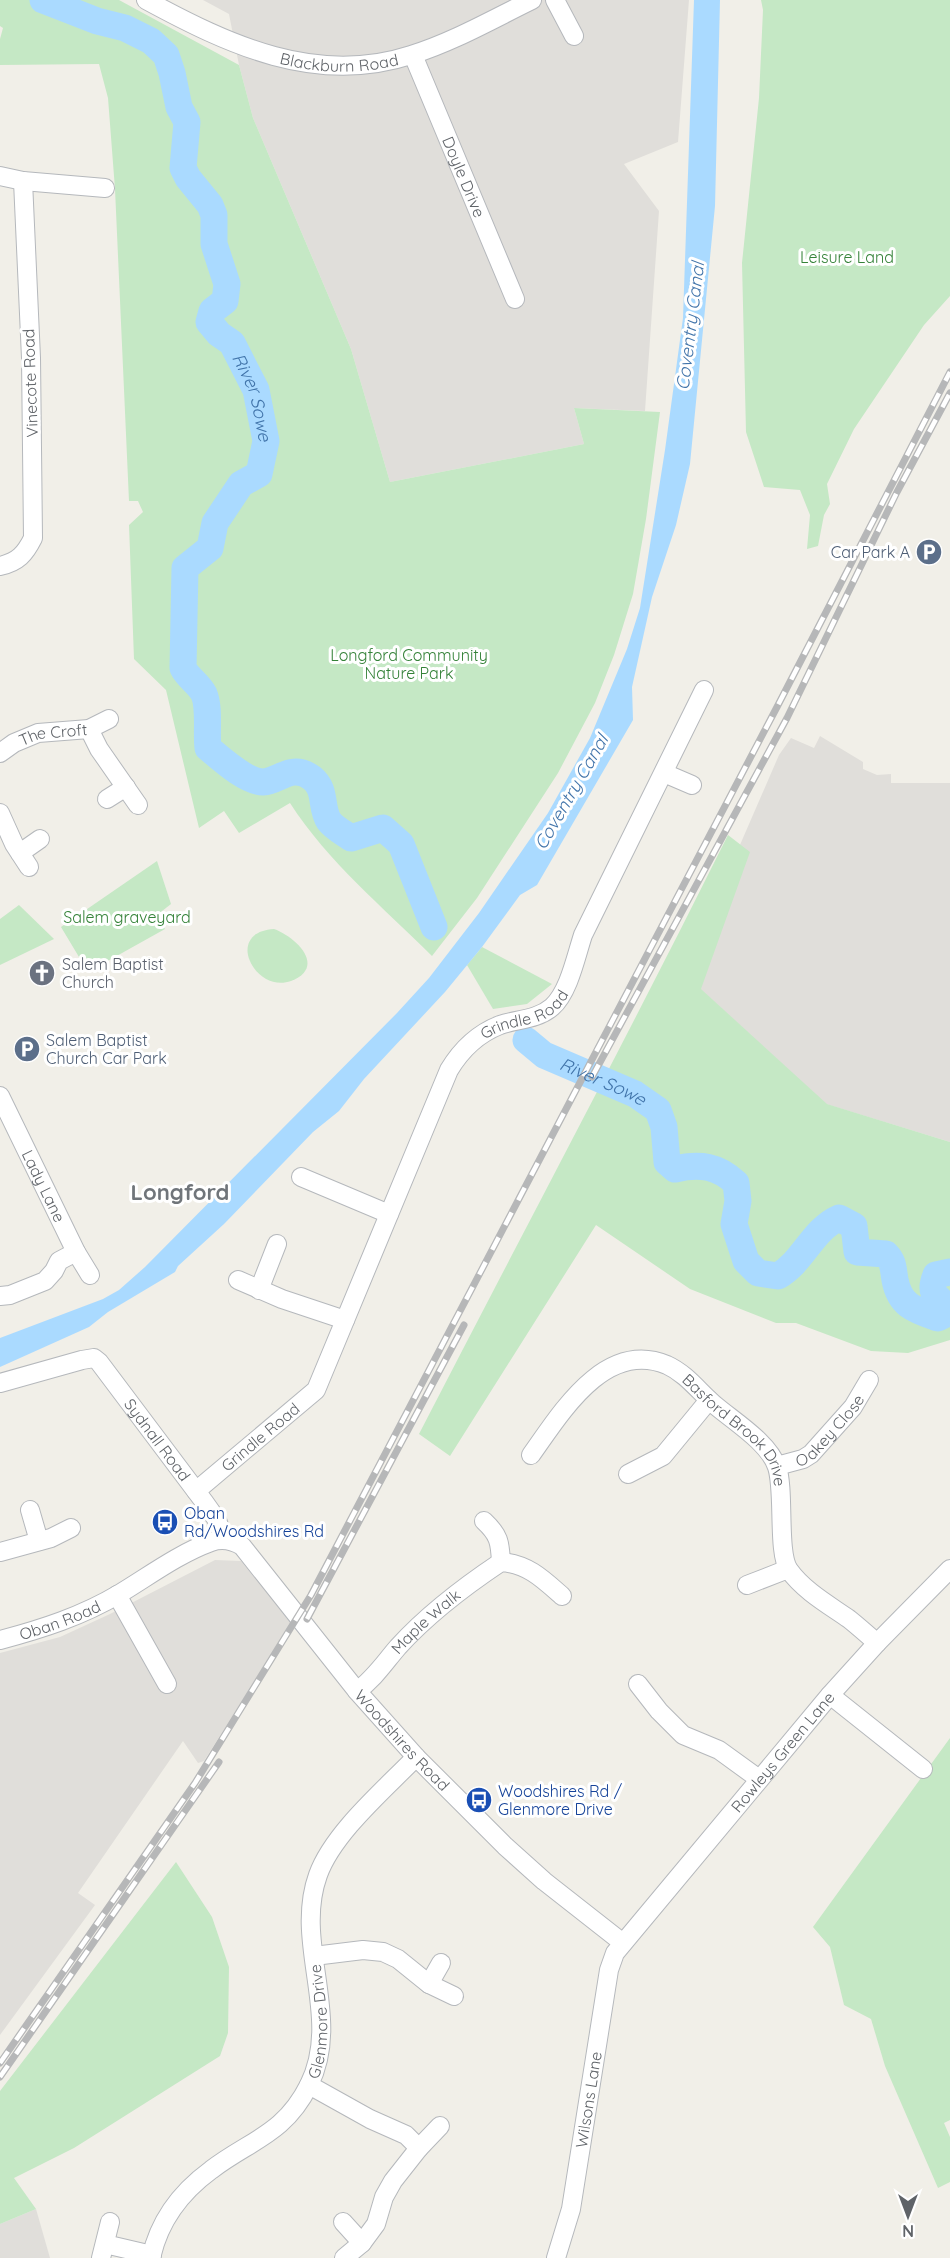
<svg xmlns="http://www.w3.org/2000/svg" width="950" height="2258" font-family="Quicksand,sans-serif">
  <rect width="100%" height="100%" fill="#f1efe8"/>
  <!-- industrial -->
  <g fill="#e0deda">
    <path d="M203,0H689L678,142L624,164L659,211L645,411L574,408L584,444L390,482L351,349L253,118L239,65L229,14Z"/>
    <path d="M820,736L863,762V769L877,775L891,774V783H950V1142L826,1104L684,974L779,755L791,738L814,748Z"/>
    <path d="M215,1560L241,1561L291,1623L204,1761L198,1763L183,1741L78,1893L95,1905L0,2035V1653L60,1637L110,1614Z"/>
    <path d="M36,2209L50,2258H0V2224Z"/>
  </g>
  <!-- green -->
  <g fill="#c5e8c5">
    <path d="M0,0H119L239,65L253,118L351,349L390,482L584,444L574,408L660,412L646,519L633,594L614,655L595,703L558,773L477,898L432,956C383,907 328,862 290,803L239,833L224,811L199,828L166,690L134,659L129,525L143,512L138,501H129L115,189L108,98L99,64L0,65V39L3,28L0,26Z"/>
    <path d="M761,0H950V296L924,325L854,429L827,484L830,504L824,515L818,546L807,549L810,515L800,490L764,487L746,432L742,263L759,98L763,10Z"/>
    <path d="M728,835L750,852L701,989L827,1104L950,1142V1340L908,1353L871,1351L796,1323H776L690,1289L596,1225L450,1456L419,1434C522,1234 628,1036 728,835Z"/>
    <path d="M157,861L171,904L157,915L165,929L88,972L61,927Z"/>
    <path d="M19,905L54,939L0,965V919Z"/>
    <path d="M274,929C296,937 327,967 291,981C255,994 223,932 274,929Z"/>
    <path d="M482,947L552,984L527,1004L493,1009L467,965Z"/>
    <path d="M950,1738V2120L944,2123L950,2137V2182L938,2188L885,2066L871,2019L844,2005L830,1947L813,1927Z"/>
    <path d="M176,1862L212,1917L229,1967L228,2033L220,2056L74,2148L14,2178L36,2209L0,2224V2091Z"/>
  </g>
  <!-- water -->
  <path fill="#aadaff" d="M694,0H720L715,206L690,464L676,525L652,597L632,687L633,720L537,885L520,895L482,947L445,992L364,1079L339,1111L313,1132L224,1224L178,1266L175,1272L108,1312L89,1327L0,1367V1338L103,1299L119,1290L145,1267L397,1013L429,978L479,913L548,813L590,738L627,649L640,608L665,450L683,318Z"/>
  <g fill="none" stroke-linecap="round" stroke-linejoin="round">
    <!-- river -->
    <g stroke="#aadaff" stroke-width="27">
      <path id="s1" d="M43,0L97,21L125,28L151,41L166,55L172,73L179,107L187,122L183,168L188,178L210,205L214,215V244L227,284L225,301L212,311L209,322L219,334L232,343L256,390L266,441L259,474L241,484L215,523L210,548L185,568L183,668C188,678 199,684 204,694C210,708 206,733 208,748C220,758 246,782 263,782C280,781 291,763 312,778C327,790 320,807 329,821C334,828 344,833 351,838L383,828L401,844L434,927"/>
      <path id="s2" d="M526,1040L544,1055L635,1094L658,1110L664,1127L667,1162L675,1169C700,1163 718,1166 736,1183L738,1201L734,1224L746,1261L758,1273L778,1276C804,1261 812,1230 839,1218L854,1226L857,1252L886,1254C894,1262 893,1269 895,1280C900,1306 915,1310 938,1318L948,1313L947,1306C934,1295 929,1292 936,1275L950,1272"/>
    </g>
    <defs>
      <g id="street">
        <path id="s3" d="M146,0C229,45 316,86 411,55C453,42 493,19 532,0"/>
        <path d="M555,0L574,36"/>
        <path id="s4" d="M413,55L515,299"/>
        <path d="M0,176L23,181L105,188"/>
        <path d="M0,566C18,562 25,554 33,538L31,358L23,181"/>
        <path d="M89,729L99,749L138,805"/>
        <path id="s5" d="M0,753L14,743L38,733L89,729L109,719"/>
        <path d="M664,773L692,785"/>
        <path d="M107,799L126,787"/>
        <path d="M0,813L14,844L29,867"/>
        <path d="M20,853L40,839"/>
        <path id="s6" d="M0,1096L76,1252L90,1275"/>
        <path d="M301,1177L389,1214"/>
        <path d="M238,1280L282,1299L345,1320"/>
        <path d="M259,1290L277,1244"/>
        <path d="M0,1296L10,1295L45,1281L54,1271L59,1261L76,1252"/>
        <path id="s7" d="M0,1383L82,1360L94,1358L99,1362L205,1503L217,1520L224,1539"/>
        <path id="s8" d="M531,1455C561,1413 605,1339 667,1365C687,1374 700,1393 716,1406C735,1422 769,1443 777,1467C785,1491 777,1553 789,1570C804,1591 829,1605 849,1619C859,1627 868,1635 877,1643"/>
        <path id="s9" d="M777,1466L803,1459L811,1454L853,1407L869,1380"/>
        <path d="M628,1474L663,1456L709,1400"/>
        <path id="s10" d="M196,1491L316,1390L449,1070C461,1050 477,1034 500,1025C517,1019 537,1020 552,1007C569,992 576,956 583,935L704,690"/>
        <path d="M30,1510L39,1541"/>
        <path d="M484,1521C499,1535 500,1542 501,1562"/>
        <path d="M0,1552L51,1538L71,1528"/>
        <path d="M747,1585L788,1569"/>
        <path d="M117,1595L167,1684"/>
        <path id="s11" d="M0,1640C42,1629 82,1616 119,1594C149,1576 178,1554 211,1542C222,1538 232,1540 242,1546L357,1691L416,1757L505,1846L544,1881L623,1943"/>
        <path d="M638,1684L659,1711L683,1735L719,1750L759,1779"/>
        <path id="s12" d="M357,1691C374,1679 385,1662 398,1647C427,1615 465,1586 501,1562C528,1564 543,1579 562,1596"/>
        <path d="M830,1695L923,1769"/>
        <path d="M314,1956L363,1950L383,1952L398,1959L429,1984L454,1996"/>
        <path d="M429,1984L441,1963"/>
        <path d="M309,2085L370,2119L406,2135L419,2148L393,2181L384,2197L376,2224L362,2243L344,2258"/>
        <path d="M419,2148L440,2126"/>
        <path d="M343,2222L362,2243"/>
        <path d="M105,2244L152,2255"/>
        <path d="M101,2258L110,2222"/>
        <path id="s13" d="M151,2258C159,2221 181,2192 211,2170C250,2140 284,2135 309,2085C343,2017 293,1944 318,1875C333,1833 385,1789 416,1757"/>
        <path id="s14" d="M556,2258L571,2209L609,1970L615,1953L830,1695L877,1643L950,1569"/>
      </g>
    </defs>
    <!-- street casing -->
    <use href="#street" stroke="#b5b8bc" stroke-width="20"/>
    <!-- street -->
    <use href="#street" stroke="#fff" stroke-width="18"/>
    <defs>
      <g id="rail">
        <path d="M592,1077L787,718L897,492L950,393"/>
        <path d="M307,1619L464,1325"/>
        <path d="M0,2063L195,1783L311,1595L777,707L950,372"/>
        <path d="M0,2077L219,1762"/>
      </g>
    </defs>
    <!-- rail casing -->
    <use href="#rail" stroke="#b6b7b8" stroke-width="7"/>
    <!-- rail -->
    <use href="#rail" stroke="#fff" stroke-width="4.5" stroke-dasharray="14" stroke-linecap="butt"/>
  </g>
  <!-- icons -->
  <defs>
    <symbol id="parking-disc" viewBox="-11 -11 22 22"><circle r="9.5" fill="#5c6f8a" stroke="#fff"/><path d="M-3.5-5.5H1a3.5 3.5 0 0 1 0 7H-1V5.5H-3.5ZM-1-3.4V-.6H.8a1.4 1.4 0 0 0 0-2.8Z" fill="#fff"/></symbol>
    <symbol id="church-disc" viewBox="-11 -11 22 22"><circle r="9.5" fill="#6b7280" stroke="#fff"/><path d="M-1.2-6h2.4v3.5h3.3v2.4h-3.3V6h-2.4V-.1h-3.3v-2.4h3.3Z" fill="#fff"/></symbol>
    <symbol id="bus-disc" viewBox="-11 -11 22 22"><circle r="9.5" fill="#1a4fb4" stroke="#fff"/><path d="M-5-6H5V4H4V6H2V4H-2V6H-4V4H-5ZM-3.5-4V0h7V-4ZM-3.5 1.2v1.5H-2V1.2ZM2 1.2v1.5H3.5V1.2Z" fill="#fff"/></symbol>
  </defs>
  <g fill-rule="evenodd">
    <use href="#parking-disc" x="914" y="537" width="30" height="30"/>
    <use href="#church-disc" x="27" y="958" width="30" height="30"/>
    <use href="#parking-disc" x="12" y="1034" width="30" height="30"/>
    <use href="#bus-disc" x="150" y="1507" width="30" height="30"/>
    <use href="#bus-disc" x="464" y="1785" width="30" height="30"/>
  </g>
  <g text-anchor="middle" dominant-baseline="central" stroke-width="6" stroke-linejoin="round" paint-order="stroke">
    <!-- street labels -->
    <g font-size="16" fill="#5f6368" stroke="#fff">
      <text stroke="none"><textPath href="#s3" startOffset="206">Blackburn Road</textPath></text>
      <text stroke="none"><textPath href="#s4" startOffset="132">Doyle Drive</textPath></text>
      <text transform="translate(30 383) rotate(-92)">Vinecote Road</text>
      <text stroke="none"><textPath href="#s5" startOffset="58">The Croft</textPath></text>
      <text stroke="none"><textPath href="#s10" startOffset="600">Grindle Road</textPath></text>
      <text stroke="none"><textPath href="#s6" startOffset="100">Lady Lane</textPath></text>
      <text stroke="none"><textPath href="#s9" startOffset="66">Oakey Close</textPath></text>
      <text stroke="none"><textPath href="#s8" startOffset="274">Basford Brook Drive</textPath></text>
      <text stroke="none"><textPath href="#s10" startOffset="84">Grindle Road</textPath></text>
      <text stroke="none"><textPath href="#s7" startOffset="201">Sydnall Road</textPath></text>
      <text stroke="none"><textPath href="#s11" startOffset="63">Oban Road</textPath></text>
      <text stroke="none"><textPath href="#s12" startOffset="98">Maple Walk</textPath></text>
      <text stroke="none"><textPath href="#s11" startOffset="518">Woodshires Road</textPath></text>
      <text stroke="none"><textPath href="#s14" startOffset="573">Rowleys Green Lane</textPath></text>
      <text stroke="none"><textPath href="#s13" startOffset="306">Glenmore Drive</textPath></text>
      <text stroke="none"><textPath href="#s14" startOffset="162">Wilsons Lane</textPath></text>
    </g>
    <!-- park labels -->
    <g font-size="16" fill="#348238" stroke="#fff">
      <text x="847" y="257">Leisure Land</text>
      <text x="409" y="655">Longford Community<tspan x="409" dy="18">Nature Park</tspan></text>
      <text x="127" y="917">Salem graveyard</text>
    </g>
    <!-- service labels -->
    <g font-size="16" fill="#4e5e75" stroke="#fff" text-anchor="end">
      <text x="910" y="552">Car Park A</text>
      <text x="46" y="1040" text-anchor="start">Salem Baptist<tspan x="46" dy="18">Church Car Park</tspan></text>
    </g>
    <!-- worship labels -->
    <g font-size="16" fill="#5b616d" stroke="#fff" text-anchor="start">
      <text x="62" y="964">Salem Baptist<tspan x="62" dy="18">Church</tspan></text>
    </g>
    <!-- transit labels -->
    <g font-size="16" fill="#164399" stroke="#fff" text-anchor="start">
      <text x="184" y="1513">Oban<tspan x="184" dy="18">Rd/Woodshires Rd</tspan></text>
      <text x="498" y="1791">Woodshires Rd /<tspan x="498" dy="18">Glenmore Drive</tspan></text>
    </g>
    <!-- water labels -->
    <g font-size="18" font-style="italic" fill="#4174aa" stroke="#fff">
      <text transform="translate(690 326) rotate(-83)">Coventry Canal</text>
      <text stroke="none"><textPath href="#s1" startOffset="516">River Sowe</textPath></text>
      <text transform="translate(571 792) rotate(-60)">Coventry Canal</text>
      <text stroke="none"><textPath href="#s2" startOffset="88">River Sowe</textPath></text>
    </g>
    <!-- district labels -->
    <g font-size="22" font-weight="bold" fill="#70757a" stroke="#fff">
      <text x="180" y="1192">Longford</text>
    </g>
  </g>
  <!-- north arrow -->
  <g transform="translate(908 2216) rotate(180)" stroke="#ffffff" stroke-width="4.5" paint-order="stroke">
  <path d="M0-4.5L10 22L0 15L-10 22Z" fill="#5f6368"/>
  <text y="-9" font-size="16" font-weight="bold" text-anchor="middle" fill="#5f6368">N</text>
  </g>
</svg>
